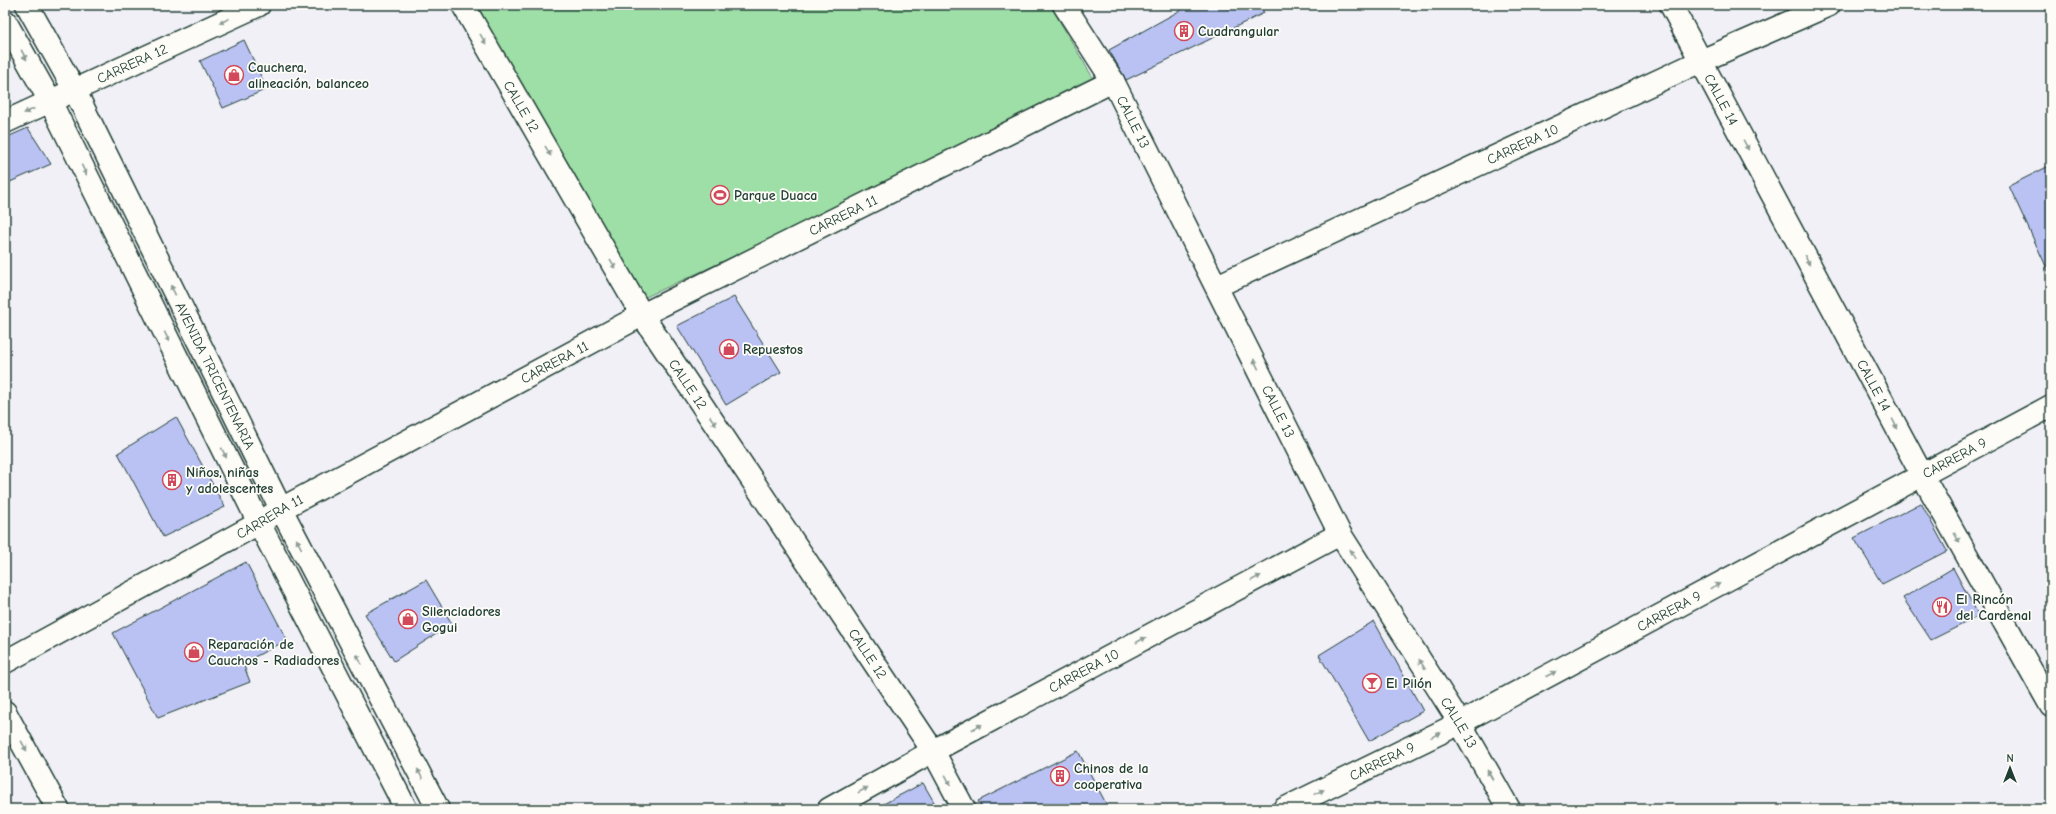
<svg xmlns="http://www.w3.org/2000/svg" width="2056" height="814" font-family="'Comic Neue',sans-serif">
  <rect width="100%" height="100%" fill="#f0f0f6"/>
  <filter id="ink" filterUnits="userSpaceOnUse"><feTurbulence type="fractalNoise" baseFrequency=".025" numOctaves="2"/><feDisplacementMap in="SourceGraphic" scale="8" xChannelSelector="R" yChannelSelector="G"/><feConvolveMatrix kernelMatrix="1 2 1 2 8 2 1 2 1" color-interpolation-filters="sRGB"/></filter>
  <g filter="url(#ink)">
    <!-- green -->
    <path fill="#9edea7" stroke="#5e8e6e" d="M463,5H1050L1099,88L635,302Z"/>
    <!-- building -->
    <g fill="#bac2f4" stroke="#1f3d34">
      <path d="M1190,5H1260L1264,13L1126,80L1109,50Z"/>
      <path d="M244,40L267,89L223,108L200,61Z"/>
      <path d="M28,128L51,164L10,182L5,171V138Z"/>
      <path d="M2051,165V277L2009,186Z"/>
      <path d="M734,297L781,372L726,405L677,326Z"/>
      <path d="M176,417L225,507L163,537L118,453Z"/>
      <path d="M1921,503L1947,551L1882,584L1854,538Z"/>
      <path d="M246,562L287,640L243,663L250,682L158,718L113,633Z"/>
      <path d="M1953,568L1979,616L1931,640L1903,598Z"/>
      <path d="M426,580L452,624L394,661L365,614Z"/>
      <path d="M1374,621L1423,711L1369,741L1319,655Z"/>
      <path d="M1078,751L1109,809H983L978,801Z"/>
      <path d="M923,783L938,809H874Z"/>
    </g>
    <g fill="none" stroke-linecap="round" stroke-linejoin="round">
      <defs>
        <g id="street">
          <path id="s1" d="M27,5L74,89L281,509L438,809"/>
          <path id="s2" d="M463,5L642,315L933,751L964,809"/>
          <path id="s3" d="M1064,5L1113,81L1340,534L1460,723L1509,809"/>
          <path id="s4" d="M1671,5L1922,475L2051,706"/>
          <path d="M5,21L50,101L259,523L406,809"/>
          <path id="s5" d="M5,122L259,5"/>
          <path id="s6" d="M1217,286L1701,61L1829,5"/>
          <path id="s7" d="M5,662L259,523L281,509L642,315L1113,81"/>
          <path d="M5,712L58,809"/>
          <path id="s8" d="M829,809L933,751L1340,534"/>
          <path id="s9" d="M1284,809L1460,723L2051,406"/>
        </g>
      </defs>
      <!-- street casing -->
      <use href="#street" stroke="#1f3d34" stroke-width="25"/>
      <!-- street -->
      <use href="#street" stroke="#fdfcf7" stroke-width="22"/>
    </g>
    <!-- one-way arrows -->
    <defs><path id="oneway-solid" d="M-6-.8H1V-3.2L6.5 0L1 3.2V.8H-6Z"/></defs>
    <g fill="#8e9c96">
      <use href="#oneway-solid" transform="translate(224 21) rotate(156)"/>
      <use href="#oneway-solid" transform="translate(483 39) rotate(60)"/>
      <use href="#oneway-solid" transform="translate(24 55) rotate(61)"/>
      <use href="#oneway-solid" transform="translate(29 111) rotate(155)"/>
      <use href="#oneway-solid" transform="translate(1746 145) rotate(62)"/>
      <use href="#oneway-solid" transform="translate(548 151) rotate(60)"/>
      <use href="#oneway-solid" transform="translate(84 170) rotate(64)"/>
      <use href="#oneway-solid" transform="translate(1807 260) rotate(62)"/>
      <use href="#oneway-solid" transform="translate(613 264) rotate(60)"/>
      <use href="#oneway-solid" transform="translate(173 290) rotate(-116)"/>
      <use href="#oneway-solid" transform="translate(167 337) rotate(64)"/>
      <use href="#oneway-solid" transform="translate(1256 364) rotate(-116)"/>
      <use href="#oneway-solid" transform="translate(713 421) rotate(56)"/>
      <use href="#oneway-solid" transform="translate(1895 424) rotate(62)"/>
      <use href="#oneway-solid" transform="translate(224 453) rotate(64)"/>
      <use href="#oneway-solid" transform="translate(1957 538) rotate(61)"/>
      <use href="#oneway-solid" transform="translate(299 544) rotate(-118)"/>
      <use href="#oneway-solid" transform="translate(1353 554) rotate(-122)"/>
      <use href="#oneway-solid" transform="translate(1256 578) rotate(-28)"/>
      <use href="#oneway-solid" transform="translate(1715 586) rotate(-28)"/>
      <use href="#oneway-solid" transform="translate(1141 640) rotate(-28)"/>
      <use href="#oneway-solid" transform="translate(359 659) rotate(-118)"/>
      <use href="#oneway-solid" transform="translate(1422 664) rotate(-122)"/>
      <use href="#oneway-solid" transform="translate(1551 674) rotate(-28)"/>
      <use href="#oneway-solid" transform="translate(977 727) rotate(-28)"/>
      <use href="#oneway-solid" transform="translate(1436 735) rotate(-26)"/>
      <use href="#oneway-solid" transform="translate(24 746) rotate(61)"/>
      <use href="#oneway-solid" transform="translate(420 774) rotate(-118)"/>
      <use href="#oneway-solid" transform="translate(1490 775) rotate(-120)"/>
      <use href="#oneway-solid" transform="translate(948 780) rotate(62)"/>
      <use href="#oneway-solid" transform="translate(863 790) rotate(-29)"/>
      <use href="#oneway-solid" transform="translate(1319 792) rotate(-26)"/>
    </g>
  </g>
  <!-- icons -->
  <defs>
    <symbol id="building-ring" viewBox="-11 -11 22 22"><circle r="9.5" fill="#fdfcf7" stroke="#d1495b" stroke-width="1.5"/><path d="M-4-6H4V6H1V3H-1V6H-4ZM-2.5-4.3h1.7v1.8h-1.7ZM.8-4.3h1.7v1.8H.8ZM-2.5-1h1.7V.8h-1.7ZM.8-1h1.7V.8H.8Z" fill="#d1495b"/></symbol>
    <symbol id="shop-ring" viewBox="-11 -11 22 22"><circle r="9.5" fill="#fdfcf7" stroke="#d1495b" stroke-width="1.5"/><path d="M-5-2.5h2.3a2.7 3.5 0 0 1 5.4 0H5L5.5 6h-11ZM-1.5-2.5h3a1.5 2.3 0 0 0-3 0Z" fill="#d1495b"/></symbol>
    <symbol id="stadium-ring" viewBox="-11 -11 22 22"><circle r="9.5" fill="#fdfcf7" stroke="#d1495b" stroke-width="1.5"/><path d="M0-5a6.5 5 0 1 0 0 10a6.5 5 0 1 0 0-10ZM-3.5-1.8h7v3.6h-7Z" fill="#d1495b"/></symbol>
    <symbol id="restaurant-ring" viewBox="-11 -11 22 22"><circle r="9.5" fill="#fdfcf7" stroke="#d1495b" stroke-width="1.5"/><path d="M-5-6h1v4h1v-4h1v4h1v-4h1v5L-1.5 .5V6h-2V.5L-5-1ZM5-6V6H3V1.5H1.5Q1.5-4 5-6Z" fill="#d1495b"/></symbol>
    <symbol id="bar-ring" viewBox="-11 -11 22 22"><circle r="9.5" fill="#fdfcf7" stroke="#d1495b" stroke-width="1.5"/><path d="M-6-5H6L.8 .8V4.5H3.5V6h-7V4.5H-.8V.8Z" fill="#d1495b"/></symbol>
  </defs>
  <g fill-rule="evenodd">
    <use href="#building-ring" x="1173" y="20" width="22" height="22"/>
    <use href="#shop-ring" x="223" y="64" width="22" height="22"/>
    <use href="#stadium-ring" x="709" y="184" width="22" height="22"/>
    <use href="#shop-ring" x="718" y="338" width="22" height="22"/>
    <use href="#building-ring" x="161" y="469" width="22" height="22"/>
    <use href="#restaurant-ring" x="1931" y="596" width="22" height="22"/>
    <use href="#shop-ring" x="397" y="608" width="22" height="22"/>
    <use href="#shop-ring" x="183" y="641" width="22" height="22"/>
    <use href="#bar-ring" x="1361" y="672" width="22" height="22"/>
    <use href="#building-ring" x="1049" y="765" width="22" height="22"/>
  </g>
  <g text-anchor="middle" dominant-baseline="central" stroke-width="3.5" stroke-linejoin="round" paint-order="stroke">
    <!-- poi labels -->
    <g font-size="14" font-weight="bold" fill="#1f3d34" stroke="#fdfcf7" text-anchor="start">
      <text x="1198" y="31">Cuadrangular</text>
      <text x="248" y="67">Cauchera,<tspan x="248" dy="16">alineación, balanceo</tspan></text>
      <text x="734" y="195">Parque Duaca</text>
      <text x="743" y="349">Repuestos</text>
      <text x="186" y="472">Niños, niñas<tspan x="186" dy="16">y adolescentes</tspan></text>
      <text x="1956" y="599">El Rincón<tspan x="1956" dy="16">del Cardenal</tspan></text>
      <text x="422" y="611">Silenciadores<tspan x="422" dy="16">Gogui</tspan></text>
      <text x="208" y="644">Reparación de<tspan x="208" dy="16">Cauchos - Radiadores</tspan></text>
      <text x="1386" y="683">El Pilón</text>
      <text x="1074" y="768">Chinos de la<tspan x="1074" dy="16">cooperativa</tspan></text>
    </g>
    <!-- street labels -->
    <g font-size="14" fill="#1f3d34" stroke="#fdfcf7">
      <text stroke="none"><textPath href="#s5" startOffset="140">CARRERA 12</textPath></text>
      <text stroke="none"><textPath href="#s4" startOffset="107">CALLE 14</textPath></text>
      <text stroke="none"><textPath href="#s2" startOffset="117">CALLE 12</textPath></text>
      <text stroke="none"><textPath href="#s3" startOffset="136">CALLE 13</textPath></text>
      <text stroke="none"><textPath href="#s6" startOffset="337">CARRERA 10</textPath></text>
      <text stroke="none"><textPath href="#s7" startOffset="950">CARRERA 11</textPath></text>
      <text stroke="none"><textPath href="#s7" startOffset="626">CARRERA 11</textPath></text>
      <text stroke="none"><textPath href="#s1" startOffset="416">AVENIDA TRICENTENARIA</textPath></text>
      <text stroke="none"><textPath href="#s2" startOffset="441">CALLE 12</textPath></text>
      <text stroke="none"><textPath href="#s4" startOffset="431">CALLE 14</textPath></text>
      <text stroke="none"><textPath href="#s3" startOffset="460">CALLE 13</textPath></text>
      <text stroke="none"><textPath href="#s9" startOffset="757">CARRERA 9</textPath></text>
      <text stroke="none"><textPath href="#s7" startOffset="302">CARRERA 11</textPath></text>
      <text stroke="none"><textPath href="#s9" startOffset="433">CARRERA 9</textPath></text>
      <text stroke="none"><textPath href="#s2" startOffset="765">CALLE 12</textPath></text>
      <text stroke="none"><textPath href="#s8" startOffset="290">CARRERA 10</textPath></text>
      <text stroke="none"><textPath href="#s3" startOffset="820">CALLE 13</textPath></text>
      <text stroke="none"><textPath href="#s9" startOffset="109">CARRERA 9</textPath></text>
    </g>
  </g>
  <!-- margin -->
  <rect width="2056" height="814" fill="none" stroke="#fdfcf7" stroke-width="20"/>
  <rect x="10" y="10" width="2036" height="794" fill="none" stroke="#1f3d34" stroke-width="1.5" filter="url(#ink)"/>
  <!-- north arrow -->
  <g transform="translate(2010 768)" stroke="#fdfcf7" stroke-width="3" paint-order="stroke">
  <path d="M0-3L7 15L0 10L-7 15Z" fill="#1f3d34"/>
  <text y="-6" font-size="11" font-weight="bold" text-anchor="middle" fill="#1f3d34">N</text>
  </g>
</svg>
